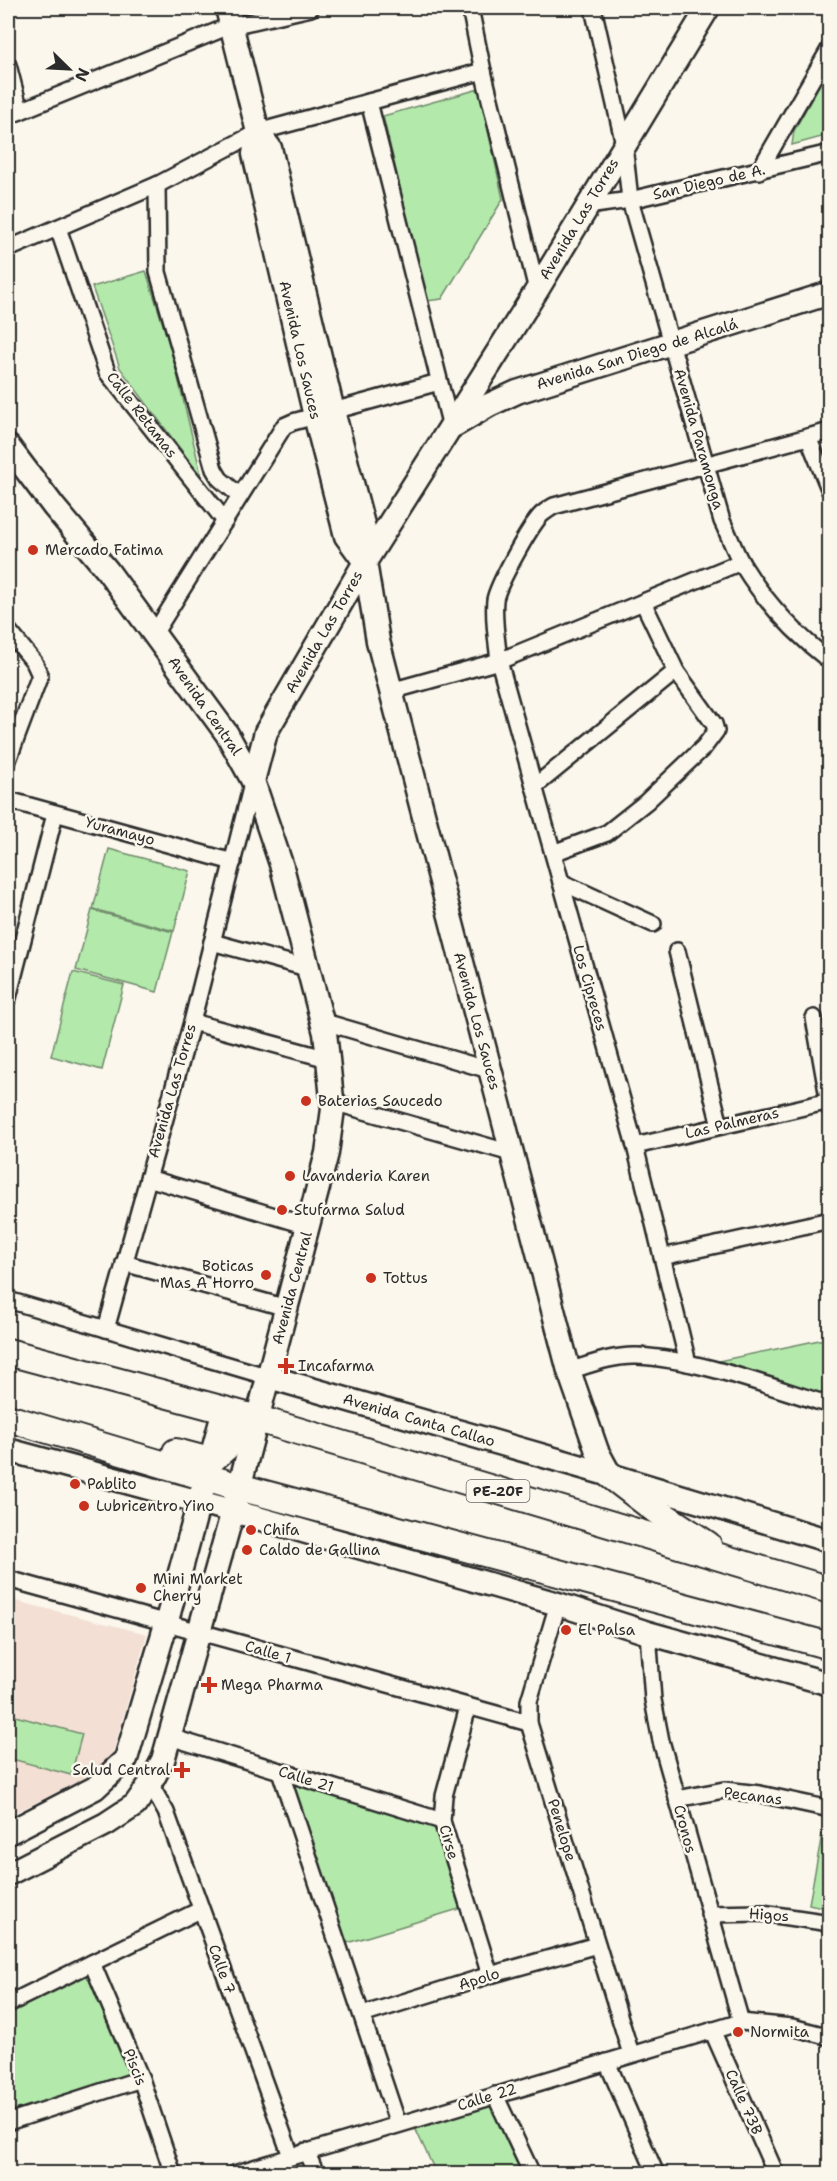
<svg xmlns="http://www.w3.org/2000/svg" width="837" height="2181" font-family="'Shantell Sans',sans-serif">
  <rect width="100%" height="100%" fill="#fbf7ec"/>
  <filter id="ink" filterUnits="userSpaceOnUse"><feTurbulence type="fractalNoise" baseFrequency=".0167" numOctaves="2"/><feDisplacementMap in="SourceGraphic" scale="12" xChannelSelector="R" yChannelSelector="G"/><feConvolveMatrix kernelMatrix="1 2 1 2 8 2 1 2 1" color-interpolation-filters="sRGB"/></filter>
  <g filter="url(#ink)">
    <!-- built -->
    <path fill="#f3dfd4" d="M8,1599L147,1634L113,1752L101,1765L78,1782L8,1816Z"/>
    <!-- green -->
    <g fill="#b3e9ab" stroke="#6f8a6b" stroke-width="1.5">
      <path d="M829,67V135L792,145L794,131Z"/>
      <path d="M479,89L503,199L442,299L427,301L383,116Z"/>
      <path d="M146,271L172,353L202,478L120,368L92,287Z"/>
      <path d="M109,849L190,871L174,931L93,909Z"/>
      <path d="M92,910L173,932L157,992L76,970Z"/>
      <path d="M73,972L124,985L102,1070L51,1056Z"/>
      <path d="M829,1338V1397L709,1363Z"/>
      <path d="M8,1714L82,1734L71,1775L8,1758Z"/>
      <path d="M291,1784L438,1826L462,1908L347,1943Z"/>
      <path d="M825,1818L830,1820L829,1909L809,1904Z"/>
      <path d="M88,1972L131,2075L8,2115V2011Z"/>
      <path d="M500,2102L533,2173H436L415,2128Z"/>
    </g>
    <g fill="none" stroke-linecap="round" stroke-linejoin="round">
      <defs>
        <g id="street">
          <path d="M470,8L483,71L537,290"/>
          <path d="M593,8L624,144L630,200L722,521C729,535 734,550 742,564C765,602 795,634 830,661"/>
          <path d="M8,65L20,111"/>
          <path d="M369,102L451,427"/>
          <path d="M8,116L227,27L311,8"/>
          <path d="M759,171L830,48"/>
          <path d="M157,185L158,272L214,469L220,479L240,496"/>
          <path d="M587,206L630,200L830,153"/>
          <path d="M58,228L107,372L225,521"/>
          <path d="M8,249L157,185L258,132L483,71"/>
          <path d="M808,437L830,491"/>
          <path d="M8,630L34,662L40,675L8,760"/>
          <path d="M154,634L284,426L293,422L439,382"/>
          <path d="M391,691L499,661L741,562"/>
          <path d="M534,787L676,671"/>
          <path d="M8,800L233,862"/>
          <path d="M553,853L607,833L646,802L704,747L716,731L714,724L676,671L643,602"/>
          <path d="M561,882L653,924"/>
          <path d="M212,942L307,968"/>
          <path d="M677,951L720,1126"/>
          <path d="M8,998L55,814"/>
          <path d="M814,1018L830,1109"/>
          <path d="M321,1021L489,1070"/>
          <path d="M192,1022L328,1059"/>
          <path d="M333,1102L511,1153"/>
          <path d="M635,1146L830,1101"/>
          <path d="M148,1178L308,1226"/>
          <path d="M662,1257L830,1220"/>
          <path d="M124,1263L287,1308"/>
          <path d="M8,1300L269,1377"/>
          <path d="M106,1329L192,1022L252,784"/>
          <path d="M688,1363L635,1146L499,661C497,641 493,620 495,600C497,586 531,524 542,514C546,511 550,508 554,506L830,431"/>
          <path d="M569,1371C591,1364 614,1355 637,1356C698,1359 770,1387 830,1405"/>
          <path d="M8,1579L529,1723"/>
          <path d="M558,1604L529,1701V1723L631,2054"/>
          <path d="M648,1633L653,1700L661,1741L741,2022"/>
          <path d="M468,1707L444,1796L442,1821L490,1975"/>
          <path d="M170,1737L442,1821"/>
          <path d="M280,1771L398,2124"/>
          <path d="M150,1784L166,1812L291,2156"/>
          <path d="M677,1799L724,1790L760,1794L830,1809"/>
          <path d="M709,1914L762,1913L830,1923"/>
          <path d="M92,1963L141,2079L173,2174"/>
          <path d="M8,2004L200,1910"/>
          <path d="M362,2015L490,1975L597,1945"/>
          <path d="M712,2030L776,2174"/>
          <path d="M607,2062L656,2174"/>
          <path d="M495,2095L532,2174"/>
          <path d="M8,2122L141,2079"/>
          <path d="M306,2151L316,2174"/>
          <path d="M234,2174L741,2022L792,2027L830,2037"/>
        </g>
        <g id="secondary">
          <path d="M227,8L258,132L270,148L333,411L365,532V562L378,641L569,1371L597,1451L610,1475"/>
          <path d="M258,132L254,154L315,416L346,536L365,562"/>
          <path d="M455,425L489,405L517,392L830,293"/>
          <path d="M8,446L54,507L107,570L227,734L253,781L282,867L325,1033L328,1059L333,1109L327,1153L233,1511L163,1760L150,1784L135,1805L106,1824L8,1874"/>
          <path d="M253,781L266,732L365,562L537,290L708,8"/>
          <path d="M269,1377L610,1475L830,1541"/>
          <path d="M8,1450L233,1511L558,1604L648,1633L830,1684"/>
          <path d="M8,1833L95,1788L126,1759L166,1624L224,1410"/>
        </g>
        <g id="primary">
          <path d="M8,1352L258,1419L830,1590"/>
          <path d="M8,1418L239,1487L830,1646"/>
          <path d="M176,1452L210,1461L258,1419"/>
          <path d="M610,1475L657,1511L708,1545"/>
        </g>
      </defs>
      <!-- street casing -->
      <use href="#street" stroke="#2b2b2b" stroke-width="20"/>
      <!-- secondary casing -->
      <use href="#secondary" stroke="#2b2b2b" stroke-width="27"/>
      <!-- primary casing -->
      <use href="#primary" stroke="#2b2b2b" stroke-width="30"/>
      <!-- street -->
      <use href="#street" stroke="#fbf7ec" stroke-width="15"/>
      <!-- secondary -->
      <use href="#secondary" stroke="#fbf7ec" stroke-width="22"/>
      <!-- primary -->
      <use href="#primary" stroke="#fbf7ec" stroke-width="26"/>
    </g>
  </g>
  <!-- markers -->
  <g fill="#c8321e" stroke="#fbf7ec" stroke-width="2">
    <circle cx="33" cy="550" r="6"/>
    <circle cx="306" cy="1101" r="6"/>
    <circle cx="290" cy="1176" r="6"/>
    <circle cx="282" cy="1210" r="6"/>
    <circle cx="266" cy="1275" r="6"/>
    <circle cx="371" cy="1278" r="6"/>
    <path d="M283 1357h6v6h6v6h-6v6h-6v-6h-6v-6h6z"/>
    <circle cx="75" cy="1484" r="6"/>
    <circle cx="84" cy="1506" r="6"/>
    <circle cx="251" cy="1530" r="6"/>
    <circle cx="247" cy="1550" r="6"/>
    <circle cx="141" cy="1588" r="6"/>
    <circle cx="566" cy="1630" r="6"/>
    <path d="M206 1676h6v6h6v6h-6v6h-6v-6h-6v-6h6z"/>
    <path d="M179 1761h6v6h6v6h-6v6h-6v-6h-6v-6h6z"/>
    <circle cx="738" cy="2032" r="6"/>
  </g>
  <g text-anchor="middle" dominant-baseline="central" stroke-width="5" stroke-linejoin="round" paint-order="stroke">
    <!-- shield labels -->
    <rect fill="#fbf7ec" stroke="#696865" stroke-width="1.5" x="466.5" y="1480" width="63" height="22" rx="4.5"/>
    <g font-size="14" font-weight="bold" fill="#2b2b2b">
      <text x="498" y="1491">PE-20F</text>
    </g>
    <!-- street labels -->
    <g font-size="15" fill="#2b2b2b" stroke="#fbf7ec">
      <text transform="translate(709 182) rotate(-13)">San Diego de A.</text>
      <text transform="translate(579 219) rotate(-59)">Avenida Las Torres</text>
      <text transform="translate(300 350) rotate(77)">Avenida Los Sauces</text>
      <text transform="translate(637 354) rotate(-17)">Avenida San Diego de Alcalá</text>
      <text transform="translate(142 415) rotate(52)">Calle Retamas</text>
      <text transform="translate(699 439) rotate(74)">Avenida Paramonga</text>
      <text transform="translate(324 632) rotate(-60)">Avenida Las Torres</text>
      <text transform="translate(205 706) rotate(55)">Avenida Central</text>
      <text transform="translate(120 831) rotate(15)">Yuramayo</text>
      <text transform="translate(590 988) rotate(74)">Los Cipreces</text>
      <text transform="translate(477 1021) rotate(75)">Avenida Los Sauces</text>
      <text transform="translate(172 1091) rotate(-74)">Avenida Las Torres</text>
      <text transform="translate(732 1123) rotate(-13)">Las Palmeras</text>
      <text transform="translate(292 1288) rotate(-75)">Avenida Central</text>
      <text transform="translate(419 1420) rotate(16)">Avenida Canta Callao</text>
      <text transform="translate(268 1652) rotate(16)">Calle 1</text>
      <text transform="translate(306 1779) rotate(17)">Calle 21</text>
      <text transform="translate(753 1796) rotate(7)">Pecanas</text>
      <text transform="translate(685 1829) rotate(75)">Cronos</text>
      <text transform="translate(562 1830) rotate(73)">Penelope</text>
      <text transform="translate(449 1842) rotate(74)">Cirse</text>
      <text transform="translate(769 1915) rotate(4)">Higos</text>
      <text transform="translate(222 1969) rotate(70)">Calle 7</text>
      <text transform="translate(479 1979) rotate(-17)">Apolo</text>
      <text transform="translate(135 2067) rotate(68)">Piscis</text>
      <text transform="translate(487 2097) rotate(-17)">Calle 22</text>
      <text transform="translate(744 2102) rotate(66)">Calle 73B</text>
    </g>
    <!-- poi labels -->
    <g font-size="15" fill="#2b2b2b" stroke="#fbf7ec" text-anchor="start">
      <text x="45" y="550">Mercado Fatima</text>
      <text x="318" y="1101">Baterias Saucedo</text>
      <text x="302" y="1176">Lavanderia Karen</text>
      <text x="294" y="1210">Stufarma Salud</text>
      <text x="254" y="1266" text-anchor="end">Boticas<tspan x="254" dy="17">Mas A Horro</tspan></text>
      <text x="383" y="1278">Tottus</text>
      <text x="298" y="1366">Incafarma</text>
      <text x="87" y="1484">Pablito</text>
      <text x="96" y="1506">Lubricentro Yino</text>
      <text x="263" y="1530">Chifa</text>
      <text x="259" y="1550">Caldo de Gallina</text>
      <text x="153" y="1579">Mini Market<tspan x="153" dy="17">Cherry</tspan></text>
      <text x="578" y="1630">El Palsa</text>
      <text x="221" y="1685">Mega Pharma</text>
      <text x="170" y="1770" text-anchor="end">Salud Central</text>
      <text x="750" y="2032">Normita</text>
    </g>
  </g>
  <!-- margin -->
  <rect width="837" height="2181" fill="none" stroke="#fbf7ec" stroke-width="30"/>
  <rect x="15" y="15" width="807" height="2151" fill="none" stroke="#2b2b2b" stroke-width="2" filter="url(#ink)"/>
  <!-- north arrow -->
  <g transform="translate(69 69) rotate(114)" stroke="#fbf7ec" stroke-width="4.5" paint-order="stroke">
  <path d="M0-4.5L10 22L0 15L-10 22Z" fill="#2b2b2b"/>
  <text y="-9" font-size="16" font-weight="bold" text-anchor="middle" fill="#2b2b2b">N</text>
  </g>
</svg>
